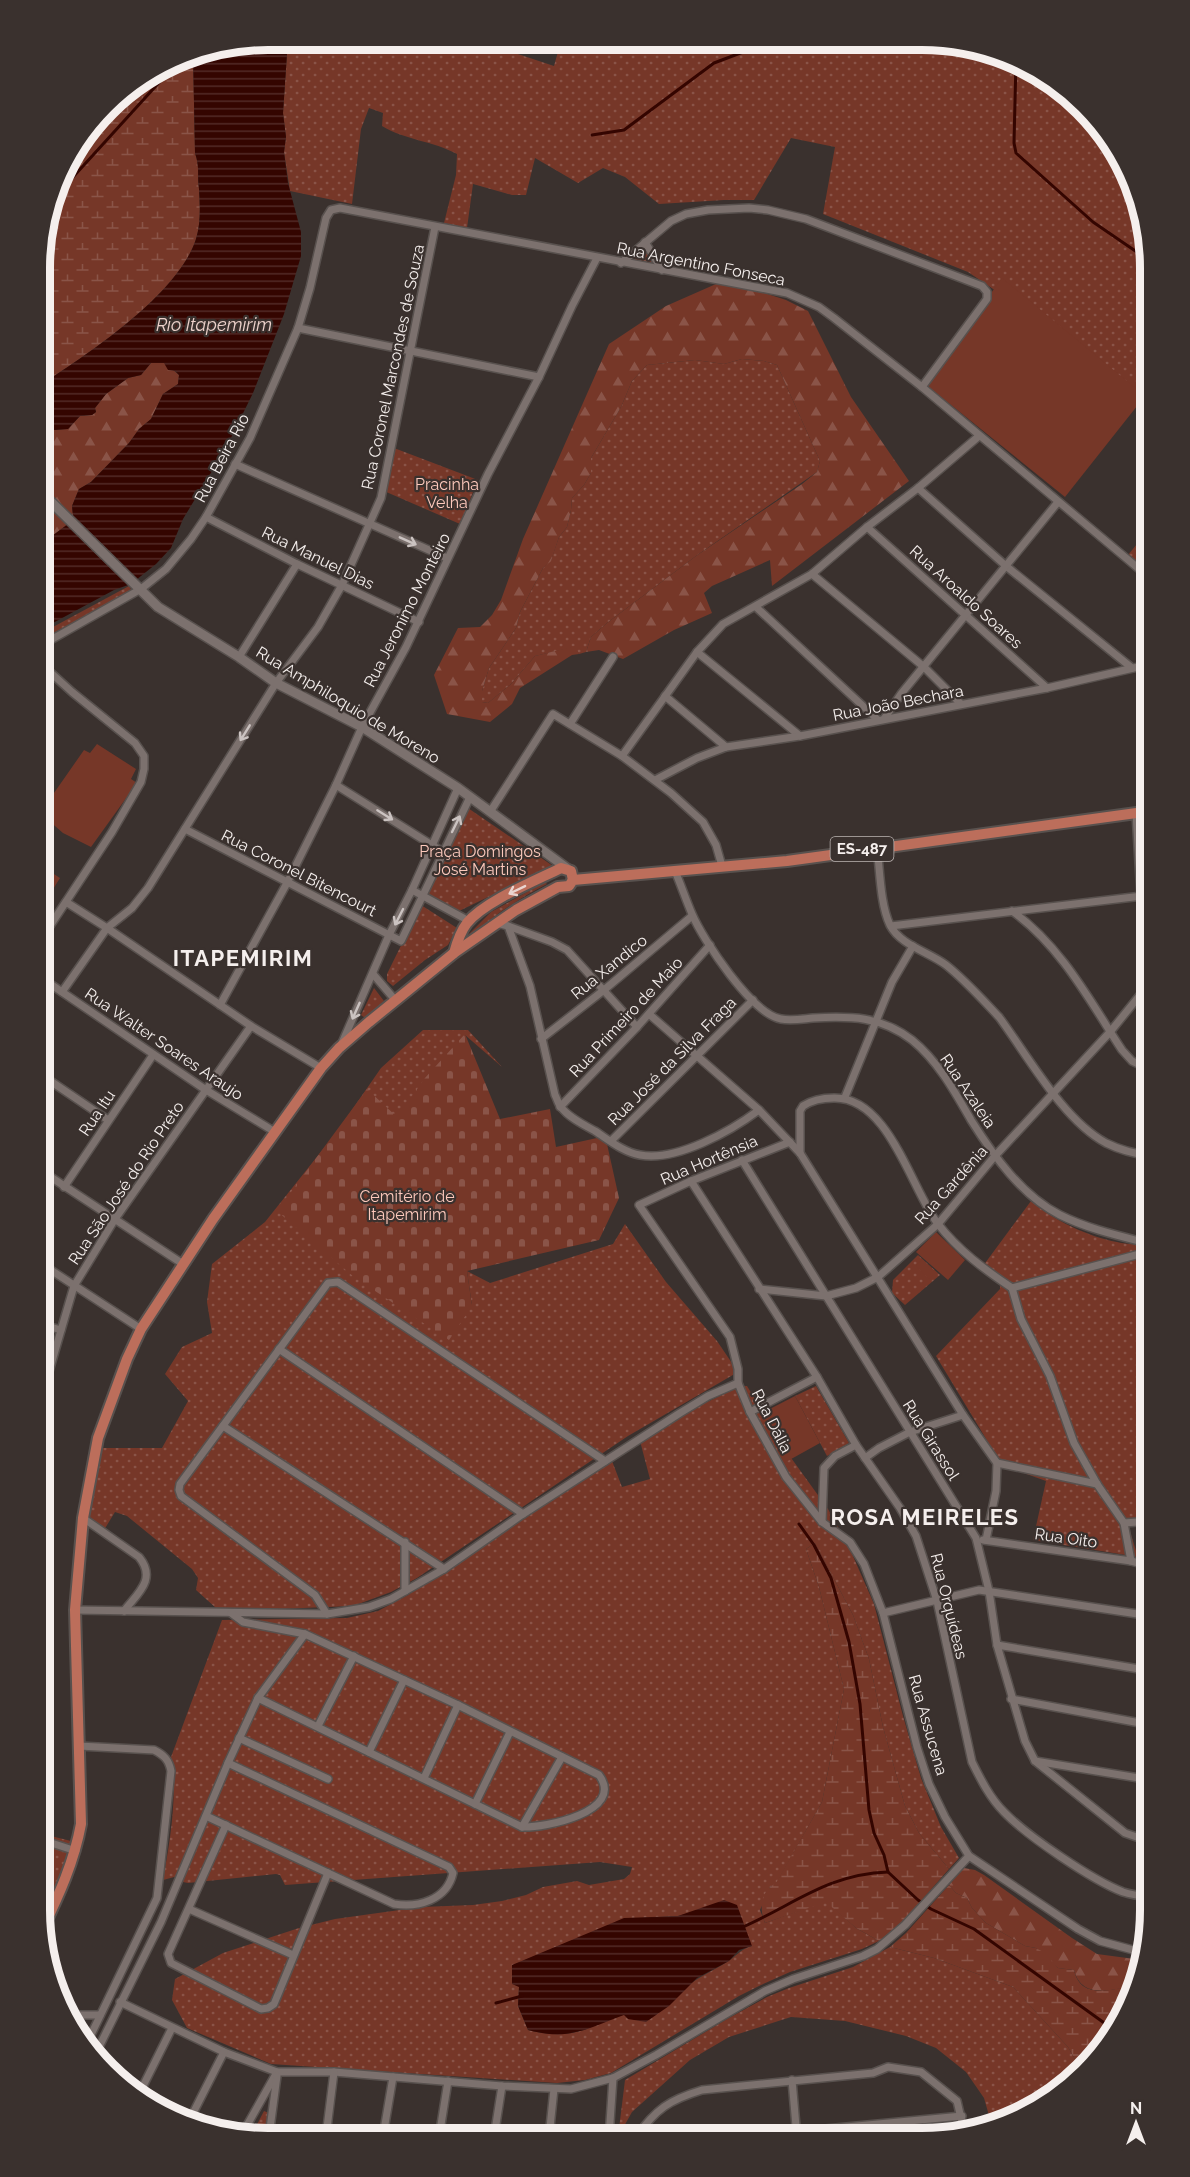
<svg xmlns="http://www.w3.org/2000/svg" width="1190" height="2177" font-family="Raleway,sans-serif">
  <defs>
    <pattern id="green-dots" width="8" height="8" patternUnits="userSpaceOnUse" patternTransform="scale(1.5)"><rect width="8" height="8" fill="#763728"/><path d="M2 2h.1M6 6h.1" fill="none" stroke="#8a5448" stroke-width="1.8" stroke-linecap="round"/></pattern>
    <pattern id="forest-firs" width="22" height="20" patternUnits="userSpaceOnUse" patternTransform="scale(1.5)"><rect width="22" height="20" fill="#763728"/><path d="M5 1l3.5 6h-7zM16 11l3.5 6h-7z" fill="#8a5448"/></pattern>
    <pattern id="wetland-marsh" width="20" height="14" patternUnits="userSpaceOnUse" patternTransform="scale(1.5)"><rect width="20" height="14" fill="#763728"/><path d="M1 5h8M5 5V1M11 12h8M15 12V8" fill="none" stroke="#8a5448"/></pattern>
    <pattern id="cemetery-stones" width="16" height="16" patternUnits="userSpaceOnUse" patternTransform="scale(1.5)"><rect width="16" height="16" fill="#763728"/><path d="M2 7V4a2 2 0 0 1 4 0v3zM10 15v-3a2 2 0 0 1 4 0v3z" fill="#8a5448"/></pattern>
    <pattern id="water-rules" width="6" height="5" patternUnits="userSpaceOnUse" patternTransform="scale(1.5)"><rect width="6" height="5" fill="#340500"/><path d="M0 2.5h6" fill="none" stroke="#522a26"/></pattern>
  </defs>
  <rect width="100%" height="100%" fill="#3a312e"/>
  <!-- green -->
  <g fill="url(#green-dots)" fill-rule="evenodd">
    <path d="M288,39L482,40V42L554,66L561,41L967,43L1023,62L1073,96L1112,140L1139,194L1151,268V403L1008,285L999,293L968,272L823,214L835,147L791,138L754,200H724L659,204L625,177L603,168L578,183L535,158L526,195H512L473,184L467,228L444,223L456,175L457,154C433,141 405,140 382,126L383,113L369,108L361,129L352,204L290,191L284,152L286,137L283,113Z"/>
    <path d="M644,247L654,265L626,261Z"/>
    <path d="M742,359L764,361L777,365L820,461L817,472L696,556L607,623L591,637L586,652L579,654L574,647L535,656L511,684L488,703L482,702V691L489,668L516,628L520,612L543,568L551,560L559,537L567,527L571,510L572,498L584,485L591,473V458L621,407L632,381L647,365L695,360L724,364Z"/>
    <path d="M394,448L478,480L460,524L384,491Z"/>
    <path d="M1151,527V575L1128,555Z"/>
    <path d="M129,586L132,591L40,640V634Z"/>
    <path d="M465,806L553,866L457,912L426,894Z"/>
    <path d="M545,882L547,884C518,899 494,915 470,937L467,936L491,912Z"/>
    <path d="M421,905L457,928L448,945L425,960L393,986L387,981V974Z"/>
    <path d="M374,988L384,1001L365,1018L361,1015Z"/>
    <path d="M423,1030H468L502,1067L465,1035L405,1112L472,1306L467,1271L490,1283L613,1244L625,1224L666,1282L717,1341L738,1372L628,1436L417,1578L391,1592L353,1606L278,1609L216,1608L196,1590L198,1578L192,1569L127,1516L115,1512L104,1530L86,1513L100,1448H162L188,1401L165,1374L182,1347L212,1333L207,1302L212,1264L265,1222L336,1133L381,1068Z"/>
    <path d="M1031,1201C1053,1220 1089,1237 1117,1242C1128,1245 1140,1244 1151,1245V1521L1128,1525L1138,1557L1033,1540L1046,1481L1010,1468L1000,1462L936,1356L1000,1289V1284L980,1270Z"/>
    <path d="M918,1255L940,1275L905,1305L892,1293L893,1280Z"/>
    <path d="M741,1386H747L789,1455L828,1509L849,1547L874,1604L903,1716L921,1778L941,1827L959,1858L949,1869L919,1833L905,1806L883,1727L869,1659L853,1615L815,1543L806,1549L819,1587L844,1689L822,1802L776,1884L770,1887L760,1910L765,1923L826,1901L856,1928L879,1941L862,1949L790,1972L761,1985L739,1996L611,2073L585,2080L557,2083L271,2064L187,2028L172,2000L175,1979L223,1953L299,1928L335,1919L421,1907L473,1905L502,1901L526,1895L543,1887L577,1881L589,1885L624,1879L630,1874L632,1867L600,1862L285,1885L280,1875L276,1874L188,1883L183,1882L178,1876L163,1880C170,1842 178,1794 171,1757L222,1620L347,1618L378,1611L408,1595L612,1461L622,1487L650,1479L640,1441L705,1403ZM701,1910L752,1946C739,1950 737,1956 727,1962C713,1971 698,1977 685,1988L584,2030C565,2036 548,2035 528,2030L518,2006L519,1987L513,1965L624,1919L678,1916Z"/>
    <path d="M816,1386L849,1443L827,1456L795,1396Z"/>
    <path d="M39,1833L71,1841L66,1882L56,1911L43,1936L39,1909Z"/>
    <path d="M890,1947L934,1958L1013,1987L1068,2047L1081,2070L1050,2099L992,2126L984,2098L966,2072L936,2048L906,2036L845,2021L791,2017L729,2037L690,2060L632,2112L618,2137L625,2080L727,2019L767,1997L789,1988L853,1967Z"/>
    <path d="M264,2111L269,2113L266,2136H251Z"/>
  </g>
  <!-- forest -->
  <g fill="url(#forest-firs)">
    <path d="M716,284L758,291L786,300L808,311L851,397L909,481L772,586L770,560L712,586L704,593L712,613L674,630L623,659L599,650L586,652L591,637L607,623L696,556L802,484L817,472L820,461L777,365L764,361L742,359L724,364L695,360L647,365L632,381L621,407L591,458V473L584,485L572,498L571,510L567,527L559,537L551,561L543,568L520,612L516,628L489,668L482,691V702L488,703L511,684L535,656L575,646L579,654L572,655L520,688L512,704L490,722L447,714L434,675L458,628L480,627L492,615L501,600L523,539L609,344L666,306Z"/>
    <path d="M151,363H165L179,375L178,384L163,394L151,419L139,429L129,443L91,482L79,489L72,506L73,516L41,484V441L54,430L68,429L80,416L92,415L96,412L95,408L106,394L128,378L141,375Z"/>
    <path d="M41,497L68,524L52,536L41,542Z"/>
    <path d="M964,1868L975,1870L984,1875L1072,1938L1097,1954L1142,1960L1137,1985C1115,1989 1082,2001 1074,1970L1058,1968L1036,1948L1025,1946L986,1923L972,1908L967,1898L956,1893L949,1885Z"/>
  </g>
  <!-- wetland -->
  <g fill="url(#wetland-marsh)">
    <path d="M193,54L195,153C200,168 197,174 199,189C200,205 201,223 196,239C178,295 89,353 41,385V238L63,166L117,96L181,56Z"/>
    <path d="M815,1543L853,1615L869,1659L883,1727L905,1806L919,1833L949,1869L898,1927L879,1941L856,1928L826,1902L765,1923C759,1908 760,1892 776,1883L822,1802L844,1689L819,1587L806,1549Z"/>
    <path d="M949,1885L956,1893L967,1898L972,1908L986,1923L1025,1946L1036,1948L1045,1953L1058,1968L1074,1970C1081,2002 1115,1988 1137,1985L1134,1996L1104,2049L1081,2070L1068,2047L1013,1987L934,1958L890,1947L906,1933Z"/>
  </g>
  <!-- cemetery -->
  <path fill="url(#cemetery-stones)" d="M465,1034L500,1119L550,1109L556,1147L597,1138L607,1144L619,1198L599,1240L467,1271L472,1306L449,1340L354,1277L277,1211L367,1089L397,1117L425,1078Z"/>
  <!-- pitch -->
  <g fill="#763728">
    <path d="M1002,278L1145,396L1065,497L925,384Z"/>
    <path d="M97,744L136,769L131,779L137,783L91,847L63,833L40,813L84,750L90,753Z"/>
    <path d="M40,865L60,878L40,910Z"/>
    <path d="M936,1232L965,1260L948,1280L916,1252Z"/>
    <path d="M922,1259L936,1272L929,1279L916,1266Z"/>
    <path d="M795,1396L820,1443L784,1463L760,1414Z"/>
  </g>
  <!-- water -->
  <g fill="url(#water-rules)">
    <path d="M268,39H288L283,113L286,137L284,152L288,183L301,232V256L284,314L253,393L226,448L183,519L171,548L156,564L131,584L114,590L40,630L41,542L52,536L68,524L73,516L72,506L79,489L91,482L129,443L139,429L151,419L163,394L178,384L179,375L175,371L168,370L164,363H151L141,375L128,378L106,394L95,408L96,412L92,415L80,416L68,429L54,430L41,441V385C89,353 178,295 196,239C201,223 200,205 199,189C197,174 200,168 195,153L193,54Z"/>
    <path d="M724,1900L737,1905L752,1946L739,1950L729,1961L697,1978L669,2006L646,2022L628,2019L624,2015C587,2029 568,2041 528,2030L518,2006L519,1987L512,1984V1965L624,1918L678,1916Z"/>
  </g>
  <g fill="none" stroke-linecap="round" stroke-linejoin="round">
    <!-- stream -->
    <g stroke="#340500" stroke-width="3">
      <path d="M1016,60L1014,143L1016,153L1093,222L1150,261"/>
      <path d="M592,135L624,130L714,63L751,49L762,42"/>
      <path d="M53,199L165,76L174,60"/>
      <path d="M799,1524L814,1545L831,1578L849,1642L860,1704L869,1810L874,1833L884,1855L888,1872L918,1900L931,1909L974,1929L1114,2030"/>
      <path d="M743,1927C795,1904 828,1874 888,1872"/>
      <path d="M496,2003L522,1996"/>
    </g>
    <defs>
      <g id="street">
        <path d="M645,242L662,270"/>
        <path d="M621,263L671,221L686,214L708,210L749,208L768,210L806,219L982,286L987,292V299L922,387"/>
        <path d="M298,328L539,377"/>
        <path d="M235,464L447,558"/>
        <path d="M918,488L1006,566L1132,668"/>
        <path d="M206,517L297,564L419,622"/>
        <path d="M867,527L1047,688"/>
        <path d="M812,574L924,667L961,704"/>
        <path d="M756,607L878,720"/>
        <path d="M40,646L141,589L166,569L191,539L206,517L250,438L298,328L310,288L326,218L331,210L340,208L787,293L819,307L834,318L922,387L1151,579"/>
        <path d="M697,652L800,736"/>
        <path d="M239,657L297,564"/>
        <path d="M665,696L726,747"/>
        <path d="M884,719L901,694L1058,502"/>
        <path d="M570,724L613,657"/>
        <path d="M622,756L697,652L723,624L812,574L867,527L918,488L979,436"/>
        <path d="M655,780L697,758L726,747L800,736L1047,688L1151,664"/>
        <path d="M336,785L443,852"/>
        <path d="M490,812L553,714L622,756L671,793L703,822L716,845L722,866"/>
        <path d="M1136,813L1145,963V989"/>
        <path d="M185,829L401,941L470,797"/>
        <path d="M877,847C880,870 880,904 890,925C900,945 929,952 946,965C965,980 982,999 999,1017C1028,1056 1063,1120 1106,1143C1120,1150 1136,1154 1151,1156"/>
        <path d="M675,871C681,885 686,900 692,914C703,940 752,1014 781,1019C791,1021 802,1019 813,1018C850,1016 881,1016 912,1040C938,1061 955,1092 971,1120C993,1155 1022,1196 1060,1215C1088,1229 1120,1236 1151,1244"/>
        <path d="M412,890L469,921"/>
        <path d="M66,902L107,928L251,1026L321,1068"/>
        <path d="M1012,911C1061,946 1090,1001 1122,1050L1132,1061L1151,1070"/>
        <path d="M497,923L508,926L530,986L555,1095C557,1098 558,1104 561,1107C568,1117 584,1125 595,1131C609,1140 623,1152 640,1155C676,1162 731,1131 759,1110"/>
        <path d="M508,926L552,942L567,950L637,1027"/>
        <path d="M891,926L1142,896"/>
        <path d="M40,941L112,832L141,782L144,769V756L135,743L72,692L40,663"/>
        <path d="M373,974L396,1001"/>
        <path d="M40,977L206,1090L275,1132"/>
        <path d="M62,992L107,928L132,908L148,888L276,683L318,627L342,585L381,498L435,227"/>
        <path d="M220,1005L287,883L336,785L362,727L406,647L488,474L539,377L572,306L597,258"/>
        <path d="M649,1014L759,1110L800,1153L963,1415L997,1463L996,1491L986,1540"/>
        <path d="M541,1039L604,990L692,916"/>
        <path d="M342,1043L389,935L412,890L458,788"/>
        <path d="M40,1074L108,1120"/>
        <path d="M845,1097L892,982L913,946"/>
        <path d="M560,1107L637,1027L710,945"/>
        <path d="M611,1141L753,1000"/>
        <path d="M790,1142L691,1181L639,1205L730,1337L738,1369V1383L750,1412L786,1477L822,1522L850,1542L864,1564L883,1613L917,1747L929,1784L945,1817L969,1856L1078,1929L1100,1941L1144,1953"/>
        <path d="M800,1153V1111L803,1106C812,1100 824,1098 834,1098C889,1097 911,1189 938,1224C958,1250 985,1270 1012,1288L1151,1251"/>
        <path d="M742,1160L976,1538L989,1591L997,1645L1025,1741L1035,1761L1125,1833L1151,1842"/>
        <path d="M40,1170L183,1264"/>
        <path d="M691,1181L817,1377L856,1445L900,1508L916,1536L937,1601L972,1762C981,1780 990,1798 1004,1812C1027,1836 1092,1880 1123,1892C1132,1895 1141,1896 1150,1897"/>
        <path d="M64,1187L153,1055"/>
        <path d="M40,1263L141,1329"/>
        <path d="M1012,1288L1021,1319L1050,1376L1074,1443L1097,1484L1124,1523L1131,1561"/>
        <path d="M759,1289L826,1296L856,1288L878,1277L938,1224L994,1157L1110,1032L1145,989"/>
        <path d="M40,1324L61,1330"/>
        <path d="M279,1349L523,1514"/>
        <path d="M40,1402L74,1286L115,1219L251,1026"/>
        <path d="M750,1412L817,1377"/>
        <path d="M223,1426L444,1569"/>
        <path d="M865,1458L879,1448L910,1432L963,1415"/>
        <path d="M997,1463L1097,1484"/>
        <path d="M83,1518L139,1557C157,1579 138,1593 124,1611"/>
        <path d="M822,1522L824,1468L835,1456L856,1445"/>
        <path d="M1124,1523L1151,1521"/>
        <path d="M983,1540L1131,1561L1142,1564L1151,1570"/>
        <path d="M405,1542V1591"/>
        <path d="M75,1610L327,1614L369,1607L391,1599L444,1569L523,1514L680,1413L708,1396L738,1383"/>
        <path d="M231,1613L243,1622L305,1634L458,1705L599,1775C626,1812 544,1828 522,1827L258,1698"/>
        <path d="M883,1613L979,1590L1151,1616"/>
        <path d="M327,1614L315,1595L181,1496L179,1490L180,1484L328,1283L338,1282L605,1461"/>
        <path d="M997,1645L1151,1671"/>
        <path d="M1011,1699L1151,1725"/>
        <path d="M318,1726L354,1656"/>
        <path d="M239,1738L328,1779"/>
        <path d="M79,1746L154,1750C164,1755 169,1760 171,1771L157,1898L86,2045"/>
        <path d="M369,1752L404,1680"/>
        <path d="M1035,1761L1151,1780"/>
        <path d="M424,1778L458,1705"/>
        <path d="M475,1804L510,1732"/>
        <path d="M206,1816L394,1904C418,1908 447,1900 453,1873L449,1867L228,1763"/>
        <path d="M226,1825L168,1954L171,1963L261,2009L268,2008L274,2004L328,1873"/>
        <path d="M522,1827L562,1757"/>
        <path d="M39,1839L76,1851"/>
        <path d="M189,1909L293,1955"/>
        <path d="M120,2002L224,2052L277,2072H334L502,2086L571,2089L613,2078L656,2055L765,1991L793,1979L863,1956L877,1949L905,1925L969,1856"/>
        <path d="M67,2015H100"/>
        <path d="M95,2055L161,1922L228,1763L258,1698L305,1634"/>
        <path d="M792,2080L797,2138"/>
        <path d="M138,2096L172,2028"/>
        <path d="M188,2123L224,2052"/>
        <path d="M241,2136L277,2072"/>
        <path d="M269,2136L277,2076"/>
        <path d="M326,2136L334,2072"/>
        <path d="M383,2136L393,2077"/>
        <path d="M439,2137L448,2081"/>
        <path d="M494,2137L502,2086"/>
        <path d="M549,2137L554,2089"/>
        <path d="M609,2137L613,2078"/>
        <path d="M636,2137C656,2109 669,2100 702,2090L873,2073L888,2067L921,2072L957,2101L964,2131"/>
        <path d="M742,2137L962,2116"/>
      </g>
      <path id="secondary" d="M41,492L158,607L239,657L276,683L362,727L458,788L568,869"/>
      <g id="primary">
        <path d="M454,953C457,942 460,932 467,923C485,901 535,881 561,868L571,871L573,880"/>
        <path d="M42,1930C59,1895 74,1862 81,1824L75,1610L83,1518L98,1438L127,1359L141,1329L213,1219L321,1068L339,1048L369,1022L454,953L516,910L558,887L569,886L573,880L787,861L1151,811"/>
      </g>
    </defs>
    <!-- street casing -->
    <use href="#street" stroke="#58514e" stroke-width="10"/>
    <!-- secondary casing -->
    <use href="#secondary" stroke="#58514e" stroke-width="12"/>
    <!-- primary casing -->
    <use href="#primary" stroke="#58514e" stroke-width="14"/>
    <!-- street -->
    <use href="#street" stroke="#7c716e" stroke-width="7"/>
    <!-- secondary -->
    <use href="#secondary" stroke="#7c716e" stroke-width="9"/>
    <!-- primary -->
    <use href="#primary" stroke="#bc6e5b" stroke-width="10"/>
  </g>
  <!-- one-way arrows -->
  <defs><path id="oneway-shaft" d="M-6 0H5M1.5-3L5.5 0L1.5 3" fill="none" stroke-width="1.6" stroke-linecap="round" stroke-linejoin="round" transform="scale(1.5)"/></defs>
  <g stroke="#cbc3c1">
    <use href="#oneway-shaft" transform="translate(408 541) rotate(24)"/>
    <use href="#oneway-shaft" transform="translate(245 733) rotate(122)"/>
    <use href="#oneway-shaft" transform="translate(385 815) rotate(32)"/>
    <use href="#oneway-shaft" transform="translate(456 824) rotate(-64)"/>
    <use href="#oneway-shaft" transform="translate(399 917) rotate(117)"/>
    <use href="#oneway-shaft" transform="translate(356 1011) rotate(114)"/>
  </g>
  <use stroke="#ead5d0" href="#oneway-shaft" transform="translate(517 890) rotate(154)"/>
  <g text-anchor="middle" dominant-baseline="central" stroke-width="4.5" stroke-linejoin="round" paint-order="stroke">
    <!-- shield labels -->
    <rect fill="#3a312e" stroke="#bdb6b4" stroke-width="1.5" x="830.5" y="837" width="63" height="24" rx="4.5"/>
    <g font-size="15" font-weight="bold" fill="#f5efed">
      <text x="862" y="849">ES-487</text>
    </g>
    <!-- street labels -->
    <g font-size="16" fill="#f5efed" stroke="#3a312e">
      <text transform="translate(701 264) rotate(11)">Rua Argentino Fonseca</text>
      <text transform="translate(393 367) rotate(-78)">Rua Coronel Marcondes de Souza</text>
      <text transform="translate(222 458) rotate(-62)">Rua Beira Rio</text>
      <text transform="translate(318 558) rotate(26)">Rua Manuel Dias</text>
      <text transform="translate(966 597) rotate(42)">Rua Aroaldo Soares</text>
      <text transform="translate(407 610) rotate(-63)">Rua Jeronimo Monteiro</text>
      <text transform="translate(898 703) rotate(-11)">Rua João Bechara</text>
      <text transform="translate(348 705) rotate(31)">Rua Amphiloquio de Moreno</text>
      <text transform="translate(299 873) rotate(27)">Rua Coronel Bitencourt</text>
      <text transform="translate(609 967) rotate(-39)">Rua Xandico</text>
      <text transform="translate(626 1017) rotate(-47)">Rua Primeiro de Maio</text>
      <text transform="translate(164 1044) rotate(34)">Rua Walter Soares Araujo</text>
      <text transform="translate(672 1061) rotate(-45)">Rua José da Silva Fraga</text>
      <text transform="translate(968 1091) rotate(56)">Rua Azaleia</text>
      <text transform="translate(97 1113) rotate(-56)">Rua Itu</text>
      <text transform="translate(709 1160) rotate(-23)">Rua Hortênsia</text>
      <text transform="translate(126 1183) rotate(-56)">Rua São José do Rio Preto</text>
      <text transform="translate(951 1185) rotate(-48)">Rua Gardênia</text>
      <text transform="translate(772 1421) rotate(63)">Rua Dália</text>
      <text transform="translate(931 1440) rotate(58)">Rua Girassol</text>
      <text transform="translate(1066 1538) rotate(8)">Rua Oito</text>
      <text transform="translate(949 1606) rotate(76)">Rua Orquídeas</text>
      <text transform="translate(928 1725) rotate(74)">Rua Assucena</text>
    </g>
    <!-- park labels -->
    <g font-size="16" fill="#fdc9bc" stroke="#3a312e">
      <text x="447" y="484">Pracinha<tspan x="447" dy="18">Velha</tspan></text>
      <text x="480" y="851">Praça Domingos<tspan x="480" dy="18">José Martins</tspan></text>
      <text x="407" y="1196">Cemitério de<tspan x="407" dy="18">Itapemirim</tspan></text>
    </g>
    <!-- water labels -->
    <g font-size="18" font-style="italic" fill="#edd2cb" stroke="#3a312e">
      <text x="214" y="324">Rio Itapemirim</text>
    </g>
    <!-- district labels -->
    <g font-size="22" font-weight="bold" letter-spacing="1.5" fill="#f5efed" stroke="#3a312e">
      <text x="243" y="958">ITAPEMIRIM</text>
      <text x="925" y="1517">ROSA MEIRELES</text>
    </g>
  </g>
  <!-- crop -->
  <path d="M0 0H1190V2177H0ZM268 50H922A218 218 0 0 1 1140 268V1910A218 218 0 0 1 922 2128H268A218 218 0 0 1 50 1910V268A218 218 0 0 1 268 50Z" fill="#3a312e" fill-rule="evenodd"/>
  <path fill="none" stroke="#f5efed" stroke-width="8" d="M268 50H922A218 218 0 0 1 1140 268V1910A218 218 0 0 1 922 2128H268A218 218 0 0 1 50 1910V268A218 218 0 0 1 268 50Z"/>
  <!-- north arrow -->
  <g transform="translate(1136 2123)" stroke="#3a312e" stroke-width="4.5" paint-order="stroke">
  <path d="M0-4.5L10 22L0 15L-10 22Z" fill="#f5efed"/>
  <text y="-9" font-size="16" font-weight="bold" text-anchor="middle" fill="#f5efed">N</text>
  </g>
</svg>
